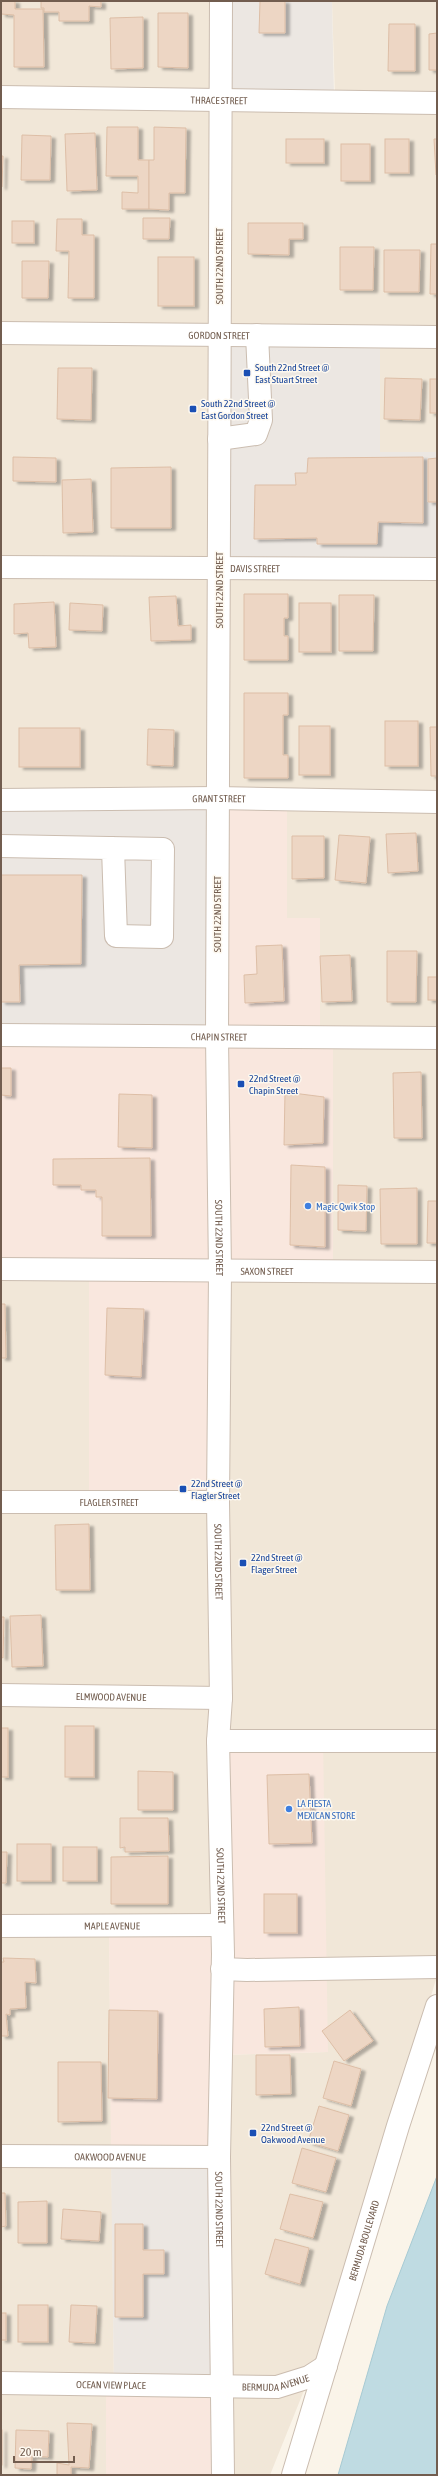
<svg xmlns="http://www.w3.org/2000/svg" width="438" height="2476" font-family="'Asap Condensed',sans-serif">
  <defs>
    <filter id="shadow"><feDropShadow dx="4.5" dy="2.5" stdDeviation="1" flood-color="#0004"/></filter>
  </defs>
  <rect width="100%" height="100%" fill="#faf4e9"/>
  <!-- residential -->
  <g fill="#f1e7d8">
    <path d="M1,1H220L335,97L332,1H437V452H380V336L1,331Z"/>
    <path d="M1,333L215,336L213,794L1,797Z"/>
    <path d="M217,566L437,568V800L214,797Z"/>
    <path d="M287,799L437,808V1976L338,2306L270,2475H222L218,2055L328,2052L226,1733L221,1270L320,1032L287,918Z"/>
    <path d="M1,1267H89L218,1508L221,1923L1,1926Z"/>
    <path d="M1,1928H109L114,2389H106V2475H1Z"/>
  </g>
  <!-- commercial -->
  <g fill="#f9e7de">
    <path d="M218,799H287V918H320V1032H218Z"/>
    <path d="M1,1032L333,1037V1270H221L218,1508L89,1505V1267H1Z"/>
    <path d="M323,1738L328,2052L218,2055V2156H111L109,1928L217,1926L216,1741Z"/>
    <path d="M106,2389H216L217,2475H106Z"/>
  </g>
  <!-- industrial -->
  <g fill="#ece7e2">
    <path d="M220,1H332L334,96L217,100Z"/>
    <path d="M217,336H380V452H437V568L217,566Z"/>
    <path d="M216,798V1036L1,1033V799Z"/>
    <path d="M111,2156H218V2386L114,2389Z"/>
  </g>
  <!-- water -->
  <path fill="#bfdbe2" stroke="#a7cad3" d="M437,2176V2475H338L387,2306Z"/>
  <!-- building -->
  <g fill="#edd6c4" stroke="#ddbea6" filter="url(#shadow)">
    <path d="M1,1H15V9H43L44,67H14V15L1,14Z"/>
    <path d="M41,1H101V7L89,6V21H59V12H44V8H41Z"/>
    <path d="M260,1H285V33H259Z"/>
    <path d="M158,13H188V68L158,67Z"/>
    <path d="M143,17V68L111,69L110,18Z"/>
    <path d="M389,24H415V71H388Z"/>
    <path d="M437,33V70H429V34Z"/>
    <path d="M107,127H138V160H149V209H122V192L138,193V176H106Z"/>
    <path d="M154,127L186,128L185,193H169V210L149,209V160H154Z"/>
    <path d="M95,133L97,190L67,191L65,134Z"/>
    <path d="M22,135L51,136L50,180H21Z"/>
    <rect x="286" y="139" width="38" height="24"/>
    <rect x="385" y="139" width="24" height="34"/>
    <path d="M434,139H437V175H436Z"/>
    <rect x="341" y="144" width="29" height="37"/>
    <path d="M1,156H3L2,187H1Z"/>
    <path d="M143,218H170L169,239H143Z"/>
    <path d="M57,219H82V235H94V298H68L69,251H56Z"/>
    <rect x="12" y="221" width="22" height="22"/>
    <path d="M248,223H303V239H289V255L248,254Z"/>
    <path d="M431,244H437V294H430Z"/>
    <path d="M340,247H374L373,290H340Z"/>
    <path d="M384,250H420L419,292H384Z"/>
    <rect x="158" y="257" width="36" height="49"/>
    <path d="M22,261H49L48,298H22Z"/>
    <path d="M58,368H92L91,420L57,419Z"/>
    <path d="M385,378L422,379L420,420L384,419Z"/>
    <rect x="430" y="379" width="7" height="34"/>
    <path d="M13,457L56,458V482L13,481Z"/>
    <path d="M423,457V523L378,522L377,544H317V538L254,539L255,485H296L295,473H307L308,458Z"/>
    <path d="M437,458V502H428V459Z"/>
    <path d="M171,467V528H111V468Z"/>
    <path d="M91,479L93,532L63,533L62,480Z"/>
    <path d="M244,594H288V618H284V636H288V660H244Z"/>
    <path d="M339,595H374L373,651H339Z"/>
    <path d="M176,596L178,626L191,625V640L151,641L149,597Z"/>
    <path d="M54,602L56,647L29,648L28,633L14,634V604Z"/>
    <path d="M70,603L103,605L102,631L69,630Z"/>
    <rect x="299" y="603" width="32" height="49"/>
    <path d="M244,693H288V715H283V755H288V778H244Z"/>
    <rect x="385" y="721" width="33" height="45"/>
    <rect x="299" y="726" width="31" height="49"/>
    <path d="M430,727H437V776H431Z"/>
    <rect x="19" y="728" width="61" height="39"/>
    <path d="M148,729L174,730L173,766L147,765Z"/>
    <path d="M416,833L418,871L388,873L386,834Z"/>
    <path d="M339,835L370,837L366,883L335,880Z"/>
    <path d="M292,836H324V878L292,879Z"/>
    <path d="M1,875H82L81,964L19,965L20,1002H1Z"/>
    <path d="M282,945L284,1001L245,1003L244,975L257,974L256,946Z"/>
    <path d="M387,951H417L416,1002H387Z"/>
    <path d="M350,955L352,1001L322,1002L320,956Z"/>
    <rect x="428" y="977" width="9" height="23"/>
    <path d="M1,1068H11V1096L1,1095Z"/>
    <path d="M421,1072L422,1138H394L393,1073Z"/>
    <path d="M285,1092L324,1097L323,1143L284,1145Z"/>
    <path d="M119,1094L152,1095V1148L118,1147Z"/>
    <path d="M150,1158L151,1236H102V1197H96V1190H81V1185H53V1159Z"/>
    <path d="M291,1165L325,1167V1247L290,1245Z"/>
    <path d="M338,1185L367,1186L366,1231L338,1230Z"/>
    <path d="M417,1188V1244H381L380,1189Z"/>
    <path d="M428,1201H437V1243H427Z"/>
    <path d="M1,1304H5L6,1358H1Z"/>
    <path d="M107,1308L144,1309L141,1377L105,1375Z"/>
    <path d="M89,1524L90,1590H56L55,1525Z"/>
    <path d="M41,1615L43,1666L12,1667L10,1616Z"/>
    <path d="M1,1617H4L3,1658L1,1657Z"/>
    <rect x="65" y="1726" width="29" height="51"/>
    <rect x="1" y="1728" width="7" height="49"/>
    <path d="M138,1771L173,1772V1810H138Z"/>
    <path d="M309,1774L312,1843L269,1844L267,1775Z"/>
    <path d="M120,1818H168L169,1851L125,1852V1847L120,1848Z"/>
    <rect x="17" y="1844" width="34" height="37"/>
    <rect x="63" y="1847" width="34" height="34"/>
    <path d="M1,1852H7L6,1883H1Z"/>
    <path d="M168,1856V1904H111V1857Z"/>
    <rect x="264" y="1894" width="33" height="39"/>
    <path d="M3,1958L35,1959L36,1983L25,1982L26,2008L10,2009V2015L6,2014L8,2036H1V1962H4Z"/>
    <path d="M299,2007L300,2046L265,2047L264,2009Z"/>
    <path d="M109,2010L158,2011L157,2099L108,2098Z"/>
    <path d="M350,2010L373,2041L344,2061L322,2031Z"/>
    <path d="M256,2055H290L291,2094L256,2095Z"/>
    <path d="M334,2061L361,2069L351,2106L323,2098Z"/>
    <path d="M58,2062H101L102,2121L58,2122Z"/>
    <path d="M319,2106L349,2115L338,2151L308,2142Z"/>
    <path d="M302,2148L336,2158L326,2192L292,2183Z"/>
    <path d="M1,2193H5L6,2226L1,2227Z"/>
    <path d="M290,2194L323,2202L313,2238L280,2229Z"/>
    <path d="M47,2201V2243H18V2202Z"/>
    <path d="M63,2209L101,2212L99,2241L61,2239Z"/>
    <path d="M115,2224H143V2250H164V2274H143V2317H115Z"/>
    <path d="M275,2239L309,2248L300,2284L265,2274Z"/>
    <rect x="18" y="2305" width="30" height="37"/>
    <path d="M71,2305L97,2306L95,2343L69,2342Z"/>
    <rect x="1" y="2313" width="5" height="27"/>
    <path d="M67,2423L92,2424L89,2468L71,2467V2475H57V2463L69,2465Z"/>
    <rect x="1" y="2430" width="1" height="35"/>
    <path d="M16,2430L49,2431L48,2457L32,2456L31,2469L15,2468Z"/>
  </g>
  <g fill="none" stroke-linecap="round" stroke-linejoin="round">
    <defs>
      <g id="minor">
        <path id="s1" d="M221,1L217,1037L220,1272L218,1502L221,1698L218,1741L223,1954L219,2157L223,2475"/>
        <path id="s2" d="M1,97L437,103"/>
        <path id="s3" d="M1,333L437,337"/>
        <path d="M219,439L256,434L261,420L257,335"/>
        <path id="s4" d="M1,567L437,569"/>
        <path id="s5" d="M1,800L217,798L437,802"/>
        <path d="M1,846L163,849L162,937L116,936L113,848"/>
        <path id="s6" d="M1,1035L437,1038"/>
        <path id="s7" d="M1,1269L437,1272"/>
        <path id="s8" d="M1,1502H218"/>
        <path id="s9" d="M1,1695L221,1698"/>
        <path d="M218,1741H437"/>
        <path id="s10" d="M1,1926L222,1925"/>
        <path d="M222,1969L247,1970L437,1967"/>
        <path id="s11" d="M1,2156L219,2157"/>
        <path id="s12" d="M1,2383L277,2387L309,2377L326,2366"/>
        <path id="s13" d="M293,2475L398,2126L437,2006"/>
      </g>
    </defs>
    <!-- minor casing -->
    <use href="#minor" stroke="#cbbdb0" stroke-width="24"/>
    <!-- minor -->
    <use href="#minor" stroke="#fff" stroke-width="22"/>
  </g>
  <!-- markers -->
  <g fill="#1a4fb4" stroke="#fdf8ef" stroke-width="1.5">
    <rect x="243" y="369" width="8" height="8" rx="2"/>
    <rect x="189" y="405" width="8" height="8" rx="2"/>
    <rect x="237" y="1080" width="8" height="8" rx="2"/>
    <rect x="179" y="1485" width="8" height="8" rx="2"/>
    <rect x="239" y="1559" width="8" height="8" rx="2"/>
    <rect x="249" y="2129" width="8" height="8" rx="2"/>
  </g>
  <g fill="#3f7fe0" stroke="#fdf8ef" stroke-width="1.5">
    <circle cx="308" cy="1206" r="4"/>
    <circle cx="289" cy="1809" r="4"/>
  </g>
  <g text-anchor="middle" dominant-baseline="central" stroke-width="3" stroke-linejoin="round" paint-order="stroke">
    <!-- street labels -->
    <g font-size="10" fill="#725d4f" stroke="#fdf8ef">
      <text stroke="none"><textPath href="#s2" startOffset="218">THRACE STREET</textPath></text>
      <text transform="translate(219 266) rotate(-90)">SOUTH 22ND STREET</text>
      <text stroke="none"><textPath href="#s3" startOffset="218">GORDON STREET</textPath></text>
      <text stroke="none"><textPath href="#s4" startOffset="254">DAVIS STREET</textPath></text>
      <text transform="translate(219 590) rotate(-90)">SOUTH 22ND STREET</text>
      <text stroke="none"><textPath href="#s5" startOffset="218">GRANT STREET</textPath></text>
      <text transform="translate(217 914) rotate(-90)">SOUTH 22ND STREET</text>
      <text stroke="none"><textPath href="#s6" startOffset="218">CHAPIN STREET</textPath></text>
      <text stroke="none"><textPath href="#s1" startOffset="1237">SOUTH 22ND STREET</textPath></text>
      <text stroke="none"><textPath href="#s7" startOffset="266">SAXON STREET</textPath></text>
      <text stroke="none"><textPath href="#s8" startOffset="108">FLAGLER STREET</textPath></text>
      <text stroke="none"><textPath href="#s1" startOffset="1561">SOUTH 22ND STREET</textPath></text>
      <text stroke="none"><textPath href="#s9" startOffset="110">ELMWOOD AVENUE</textPath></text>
      <text stroke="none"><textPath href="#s1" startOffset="1885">SOUTH 22ND STREET</textPath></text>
      <text stroke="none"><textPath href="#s10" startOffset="111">MAPLE AVENUE</textPath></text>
      <text stroke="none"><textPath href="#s11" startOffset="109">OAKWOOD AVENUE</textPath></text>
      <text stroke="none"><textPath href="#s1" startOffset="2209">SOUTH 22ND STREET</textPath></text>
      <text stroke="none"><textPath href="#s13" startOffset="245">BERMUDA BOULEVARD</textPath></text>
      <text stroke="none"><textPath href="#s12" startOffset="275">BERMUDA AVENUE</textPath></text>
      <text stroke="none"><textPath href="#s12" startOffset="110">OCEAN VIEW PLACE</textPath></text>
    </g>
    <!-- transit labels -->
    <g font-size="10" fill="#164399" stroke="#fdf8ef" text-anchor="start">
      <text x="255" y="367">South 22nd Street @<tspan x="255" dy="12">East Stuart Street</tspan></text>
      <text x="201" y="403">South 22nd Street @<tspan x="201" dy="12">East Gordon Street</tspan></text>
      <text x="249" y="1078">22nd Street @<tspan x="249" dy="12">Chapin Street</tspan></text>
      <text x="191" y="1483">22nd Street @<tspan x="191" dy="12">Flagler Street</tspan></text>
      <text x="251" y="1557">22nd Street @<tspan x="251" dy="12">Flager Street</tspan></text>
      <text x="261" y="2127">22nd Street @<tspan x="261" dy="12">Oakwood Avenue</tspan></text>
    </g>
    <!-- shop labels -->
    <g font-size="10" fill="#366cbe" stroke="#fdf8ef" text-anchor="start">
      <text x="316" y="1206">Magic Qwik Stop</text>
      <text x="297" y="1803">LA FIESTA<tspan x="297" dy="12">MEXICAN STORE</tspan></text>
    </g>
  </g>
  <!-- border -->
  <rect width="438" height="2476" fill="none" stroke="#725d4f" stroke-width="4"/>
  <!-- scale -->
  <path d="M14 2456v6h60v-6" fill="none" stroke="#725d4f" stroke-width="2"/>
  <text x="20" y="2456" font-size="12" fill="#725d4f" stroke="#fdf8ef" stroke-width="3" paint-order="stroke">20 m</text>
</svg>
